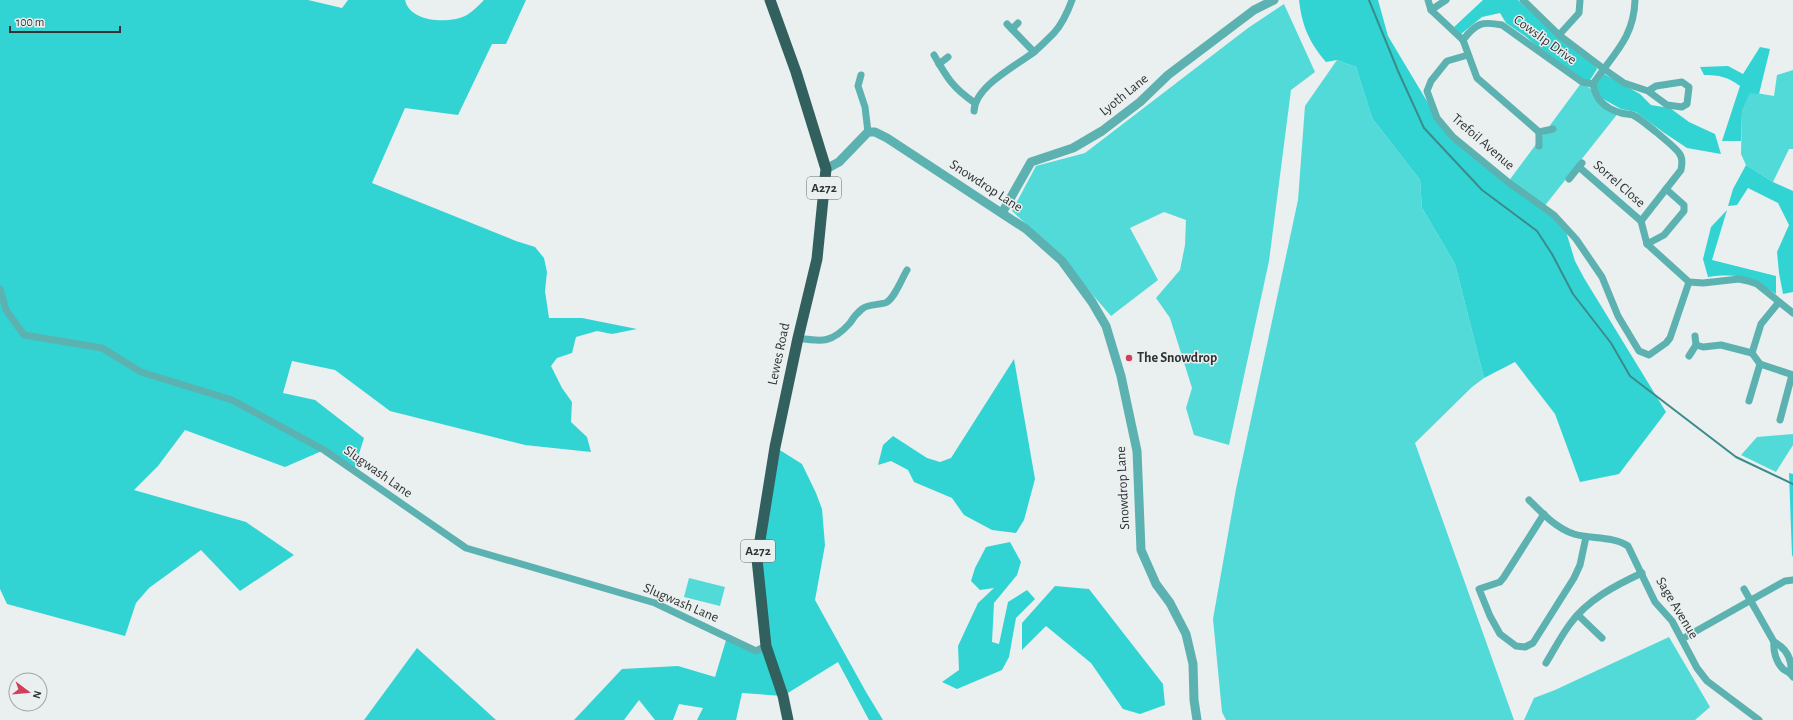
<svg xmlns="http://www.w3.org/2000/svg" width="1793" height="720" font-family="'Alegreya Sans',sans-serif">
  <rect width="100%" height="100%" fill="#eaefef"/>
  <!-- green -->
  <g fill="#52dad8">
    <path d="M1284,4L1315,72L1291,90L1269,261L1229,445L1194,435L1186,408L1192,388L1170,318L1156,298L1180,270L1185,245L1186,220L1164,212L1130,228L1158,280L1111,316L1052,248L1012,211L1036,166L1085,153L1248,28Z"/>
    <path d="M1337,60L1356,67L1372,118L1420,180L1422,208L1455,264L1484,378L1472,387L1415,443L1514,720H1226L1222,712L1213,619L1236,489L1298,200L1305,106Z"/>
    <path d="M1793,70V149H1789L1773,182L1746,165L1741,154L1742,112L1750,92L1774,96L1777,75Z"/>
    <path d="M1582,82L1619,112L1543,208L1508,182Z"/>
    <path d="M1793,434V445L1776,472L1741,455L1757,437Z"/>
    <path d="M689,578L725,587L720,606L684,597Z"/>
    <path d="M1669,637L1710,707L1695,720H1524L1534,698L1555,690Z"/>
  </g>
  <!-- forest -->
  <g fill="#32d4d3">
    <path d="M0,0H308L342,8L348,0H405C410,23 450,24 467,15C473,11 479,5 484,0H526L506,44H492L458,115L405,108L372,183L516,241L535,247L544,258L547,272L545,291L549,318H582L637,329L612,334L597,331L576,337L572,353L557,358L551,366L562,388L572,402L571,422L587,437L591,452L525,445L390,411L335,370L292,361L283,393L315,400L364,438L354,470L324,450L285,467L185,430L158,466L134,490L246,522L294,555L240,591L201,550L149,588L136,603L125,636L7,604L0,589Z"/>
    <path d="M1299,0H1378L1388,36L1437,118L1453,137L1564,225L1575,261L1584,278L1666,412L1619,474L1580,482L1555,414L1515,362L1484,378L1455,264L1422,208L1420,180L1372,118L1356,67L1337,60L1326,62C1309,42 1302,26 1299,0Z"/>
    <path d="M1483,0H1518L1548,28L1595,65L1597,69L1590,80H1582L1552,60L1525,36L1506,23L1500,13L1482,17L1461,34L1454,27Z"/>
    <path d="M1760,47L1770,49L1759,94L1750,93L1742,112L1741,141H1722L1740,86C1728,77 1719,75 1704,75L1700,67L1728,66L1743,74Z"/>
    <path d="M1604,74L1640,94L1651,105L1670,108L1689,122L1715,134L1721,154L1687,148L1663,132L1636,112L1621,109L1596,95L1595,86Z"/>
    <path d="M1746,165L1773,182L1793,191V292L1783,294L1779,273L1777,252L1789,225L1778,203L1748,188L1737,205L1728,206L1733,189Z"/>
    <path d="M1727,210L1712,260L1776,276V294C1750,277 1739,273 1708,277L1703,259L1711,227Z"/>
    <path d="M1014,359L1035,479L1024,520L1016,533L992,530L964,515L952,498L914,482L908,470L891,461L878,465L883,445L893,436L927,458L940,462L951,458Z"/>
    <path d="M775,447L802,464L816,493L822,509L825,545L815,600L866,692L883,720H869L838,662L783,696L742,693L736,720H697L703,708L679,704L673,720H655L639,700L624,720H574L622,669L678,666L715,677L727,637L756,651L766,646L757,559Z"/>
    <path d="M1789,473L1793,474V557L1792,555Z"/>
    <path d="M1010,542L1021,562L1017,575L994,603L992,642L999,644L1008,602L1027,590L1035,599L1016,618L1009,657L1002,670L957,689L942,682L959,670L958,646L978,603L994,588L980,590L971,581L975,568L986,547Z"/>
    <path d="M1055,586L1089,589L1163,684L1165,705L1140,714L1123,709L1091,663L1046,626L1022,650V623Z"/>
    <path d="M417,648L496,720H364Z"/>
  </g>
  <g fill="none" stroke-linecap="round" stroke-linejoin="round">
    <!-- stream -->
    <path stroke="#3a8c8b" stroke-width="2" d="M1369,0L1398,71L1424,128L1482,190L1537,231L1552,254L1573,294L1611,343L1630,376L1736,457L1793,484"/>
    <!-- minor -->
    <g stroke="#5bb2b0" stroke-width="7">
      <path d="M1428,0L1431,10L1463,40"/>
      <path d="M1523,0L1559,35L1604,69L1624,83L1648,91L1656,86L1682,82L1689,87L1687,104L1682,107L1667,105L1648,91"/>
      <path d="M1635,0C1634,39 1612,55 1593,84C1596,101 1605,108 1621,113C1625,114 1630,114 1633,115C1641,119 1674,146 1679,153C1683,158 1682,164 1681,170L1641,221L1647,244L1689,282L1703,283L1739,279L1748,281L1757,284L1793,313"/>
      <path d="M1431,10L1446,0"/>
      <path d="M1007,24L1034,52"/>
      <path d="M1012,29L1018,23"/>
      <path d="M1559,35L1579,13L1580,0"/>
      <path d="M1463,40C1476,23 1482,21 1502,25L1582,82L1593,84"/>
      <path d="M1463,40L1477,78L1539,132"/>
      <path d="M934,55C947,78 953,88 975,103"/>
      <path d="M1468,55L1447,61L1431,81L1427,91L1437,118L1453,137L1508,182L1554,215L1576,239L1602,277L1618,316L1639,351L1649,355L1666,343L1670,338L1689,282"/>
      <path d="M939,64L948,57"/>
      <path d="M861,75L858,86L865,107L868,132"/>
      <path d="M974,111C975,86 1016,66 1034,52C1041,46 1048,39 1054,33C1062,24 1068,11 1072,0"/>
      <path d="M1539,146V132L1553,129"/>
      <path d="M1579,167L1641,221"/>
      <path d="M1569,179L1582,163"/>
      <path d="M1647,244L1664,235L1684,211V205L1666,189"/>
      <path d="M0,289L6,310L24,335L102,348L141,372L232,400L324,450L466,548L655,603L756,651L766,646"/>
      <path d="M1779,302L1761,324L1752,353L1760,364L1793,375"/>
      <path d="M798,338C823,342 832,343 850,323C853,318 857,313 862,309C867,304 878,305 885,303C894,300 902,278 907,270"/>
      <path d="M1696,345L1703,347L1721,345L1752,353"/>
      <path d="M1689,356L1696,345L1695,336"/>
      <path d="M1749,401L1760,364"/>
      <path d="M1780,420L1792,375"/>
      <path d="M1529,500C1542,513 1556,528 1574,534C1591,539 1613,536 1628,546L1655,602L1672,621L1697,668L1707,681L1759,720"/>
      <path d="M1544,514L1504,577L1500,582L1479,589L1490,616L1500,634L1516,646L1525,647L1533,643L1574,578L1580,565L1586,537"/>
      <path d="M1744,589L1774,642C1773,651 1776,662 1783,669C1787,672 1790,672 1793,677"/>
      <path d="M1578,615L1602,638"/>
      <path d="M1682,639L1785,581L1793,580"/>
      <path d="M1774,642C1786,648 1792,659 1791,673"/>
      <path d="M1546,663C1554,650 1561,636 1570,624C1587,600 1616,585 1642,573"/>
    </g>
    <!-- tertiary -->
    <g stroke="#5bb2b0" stroke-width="9">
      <path d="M826,169L839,162L868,132H875L887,138L1026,229L1062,261L1092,302L1106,326L1121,376L1137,451L1141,550L1156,584L1170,603L1186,634L1193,664L1194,700L1197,720"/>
      <path d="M1002,213L1031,162L1073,148L1102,131L1140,102L1168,75L1254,10L1274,0"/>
    </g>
    <!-- trunk -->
    <path stroke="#31605f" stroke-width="11" d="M770,0L796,72L826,169L817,259L798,338L775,447L757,559L766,646L783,696L788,720"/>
  </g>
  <!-- markers -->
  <circle fill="#d0405a" stroke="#eaefef" stroke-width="1.5" cx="1129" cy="358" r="4"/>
  <g text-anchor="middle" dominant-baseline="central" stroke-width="3" stroke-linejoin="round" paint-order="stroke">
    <!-- shield labels -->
    <g fill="#eaefef" stroke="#686b6b" stroke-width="1">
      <rect x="807" y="177" width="34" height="22" rx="3"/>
      <rect x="741" y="540" width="34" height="22" rx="3"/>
    </g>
    <g font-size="13" font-weight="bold" fill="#303333">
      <text x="824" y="188">A272</text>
      <text x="758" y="551">A272</text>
    </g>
    <!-- street labels -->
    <g font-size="14" fill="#303333" stroke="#eaefef">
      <text transform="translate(1545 40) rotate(36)">Cowslip Drive</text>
      <text transform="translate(1124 95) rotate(-39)">Lyoth Lane</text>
      <text transform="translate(1483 142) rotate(41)">Trefoil Avenue</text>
      <text transform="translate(1619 184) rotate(41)">Sorrel Close</text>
      <text transform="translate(986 186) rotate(33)">Snowdrop Lane</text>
      <text transform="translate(779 354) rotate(-78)">Lewes Road</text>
      <text transform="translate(378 472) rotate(35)">Slugwash Lane</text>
      <text transform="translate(1123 488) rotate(-93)">Snowdrop Lane</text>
      <text transform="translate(681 603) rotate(23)">Slugwash Lane</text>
      <text transform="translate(1677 608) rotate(59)">Sage Avenue</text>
    </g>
    <!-- poi labels -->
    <g font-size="14" font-weight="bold" fill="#303333" stroke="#eaefef" text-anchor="start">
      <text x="1137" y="358">The Snowdrop</text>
    </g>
  </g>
  <!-- north arrow -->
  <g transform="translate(28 692) rotate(106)"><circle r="19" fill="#eaefef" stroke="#a0a4a4"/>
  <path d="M0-3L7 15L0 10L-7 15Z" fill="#d0405a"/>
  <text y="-6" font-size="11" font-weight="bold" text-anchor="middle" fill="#303333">N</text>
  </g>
  <!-- scale -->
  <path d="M10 26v6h110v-6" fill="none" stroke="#303333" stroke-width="2"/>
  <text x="16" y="26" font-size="12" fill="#303333" stroke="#eaefef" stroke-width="3" paint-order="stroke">100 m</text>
</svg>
